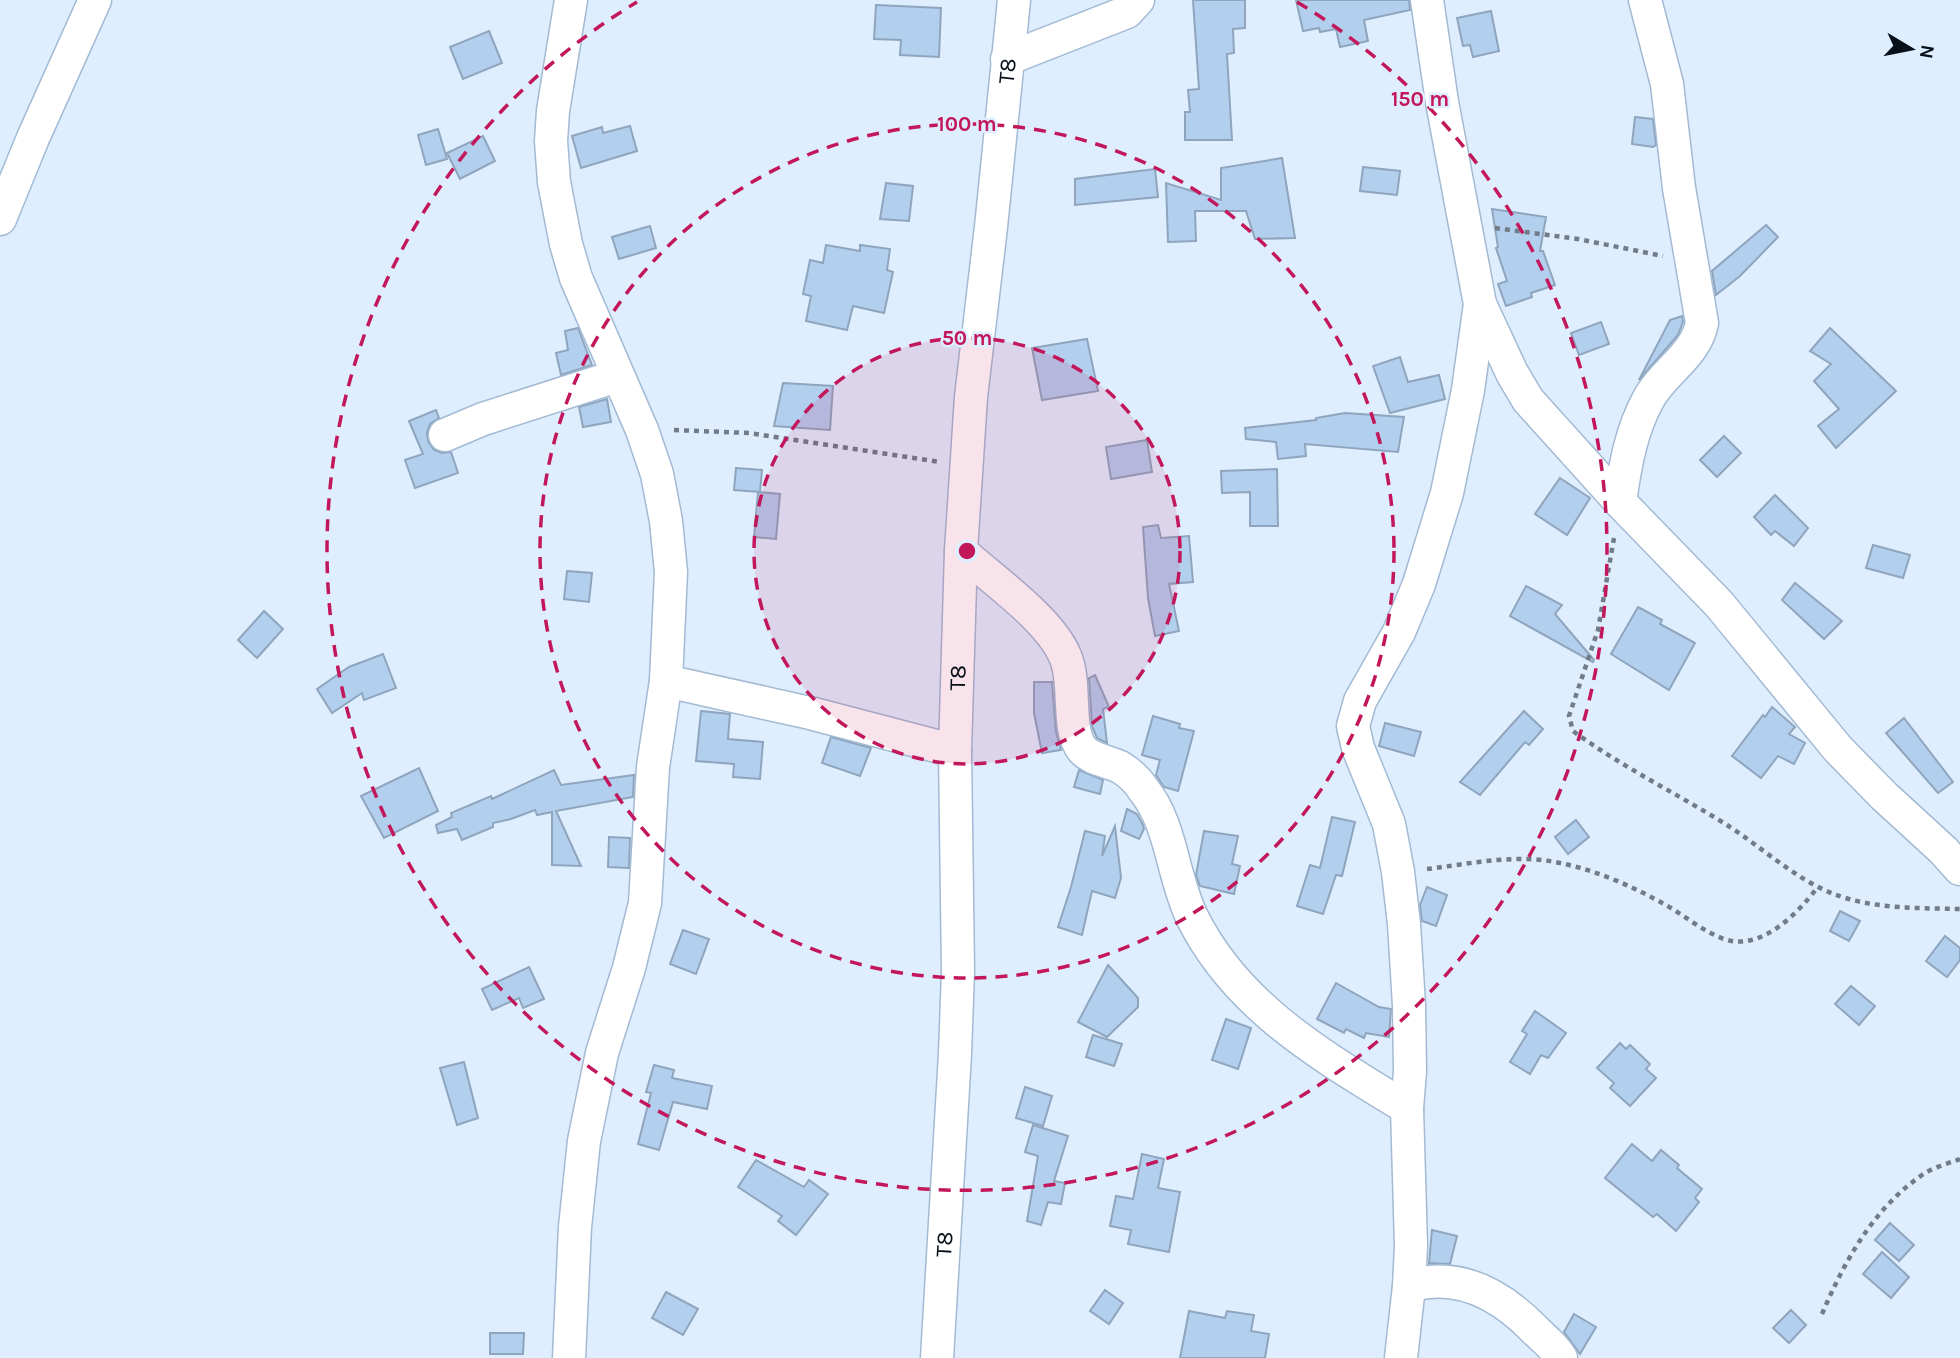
<svg xmlns="http://www.w3.org/2000/svg" width="1960" height="1358" font-family="Karla,sans-serif">
  <rect width="100%" height="100%" fill="#dfeefe"/>
  <!-- building -->
  <g fill="#b3cfee" stroke="#8fa5be" stroke-width="2">
    <path d="M1193,0H1245V28L1233,29L1234,53L1227,54L1232,140H1185V112H1190L1188,90L1199,89Z"/>
    <path d="M1296,0H1409L1410,10L1364,20L1368,41L1340,47L1336,29L1320,32L1319,28L1303,31Z"/>
    <path d="M876,5L941,8L939,57L900,55L901,40L874,39Z"/>
    <path d="M1491,11L1499,51L1473,57L1470,45L1463,46L1457,18Z"/>
    <path d="M489,31L502,63L463,79L450,47Z"/>
    <path d="M1635,117L1653,119L1656,145L1653,147L1632,144Z"/>
    <path d="M630,126L637,151L581,168L572,136L602,127L603,133Z"/>
    <path d="M438,129L447,159L426,165L418,135Z"/>
    <path d="M483,136L495,161L460,179L447,153Z"/>
    <path d="M1282,158L1295,238L1255,239L1246,211H1195L1196,241L1168,242L1166,183L1221,200V168Z"/>
    <path d="M1363,167L1400,171L1397,195L1360,191Z"/>
    <path d="M1155,169L1158,197L1075,205V179Z"/>
    <path d="M886,183L913,186L909,221L880,219Z"/>
    <path d="M1492,209L1546,217L1540,251H1543L1555,285L1531,293L1532,297L1506,306L1498,284L1507,281L1496,248L1498,247Z"/>
    <path d="M1766,225L1778,237L1740,276L1716,295L1712,271Z"/>
    <path d="M650,226L656,248L619,259L612,237Z"/>
    <path d="M826,245L860,251V245L890,249L887,270L893,272L884,313L853,306L847,330L806,321L811,296L803,294L810,260L823,263Z"/>
    <path d="M1682,316L1683,322L1678,335L1639,380L1670,320Z"/>
    <path d="M1601,322L1609,344L1579,355L1571,333Z"/>
    <path d="M578,328L592,365L561,375L556,353L568,350L565,331Z"/>
    <path d="M1830,328L1896,391L1836,448L1818,426L1839,409L1814,381L1831,364L1810,351Z"/>
    <path d="M1087,339L1098,391L1042,400L1032,348Z"/>
    <path d="M1400,357L1408,382L1439,375L1445,399L1390,413L1373,366Z"/>
    <path d="M783,383L833,386L830,430L774,426Z"/>
    <path d="M607,399L611,422L583,427L579,407Z"/>
    <path d="M436,410L439,418L430,424L427,433L428,441L434,450L442,453L451,452L458,473L415,488L405,460L423,454L409,421Z"/>
    <path d="M1345,413L1404,417L1398,452L1305,444L1306,456L1278,459L1276,442L1246,439L1245,428L1316,420V418Z"/>
    <path d="M1724,436L1741,453L1717,477L1700,460Z"/>
    <path d="M1147,440L1152,472L1111,479L1106,447Z"/>
    <path d="M736,468L762,470L760,492L734,490Z"/>
    <path d="M1277,469L1278,526H1250V492L1222,493L1221,471Z"/>
    <path d="M1560,478L1590,498L1567,535L1535,514Z"/>
    <path d="M758,492L780,494L776,539L754,537Z"/>
    <path d="M1775,495L1808,528L1794,546L1775,531L1771,535L1754,517Z"/>
    <path d="M1158,525L1161,538L1189,536L1193,582L1169,584L1179,631L1155,636L1148,598L1143,527Z"/>
    <path d="M1873,545L1910,555L1903,578L1866,568Z"/>
    <path d="M567,571L592,573L589,602L564,599Z"/>
    <path d="M1795,583L1842,621L1824,639L1782,600Z"/>
    <path d="M1526,586L1562,605L1555,614L1594,660L1593,662L1510,616Z"/>
    <path d="M1638,607L1662,620L1660,624L1695,643L1669,690L1611,654Z"/>
    <path d="M264,611L283,629L257,658L238,640Z"/>
    <path d="M383,654L396,688L364,700L362,693L332,713L317,689L349,667Z"/>
    <path d="M1095,675L1109,707L1103,709L1107,743L1097,738L1092,726L1089,678Z"/>
    <path d="M1034,682H1052L1056,732L1061,750L1042,753L1034,713Z"/>
    <path d="M1772,707L1795,727L1789,734L1805,743L1794,764L1778,756L1761,778L1732,756L1763,715L1765,717Z"/>
    <path d="M701,711L730,714L728,739L763,742L760,779L733,777L734,764L696,761Z"/>
    <path d="M1524,711L1543,729L1529,745L1525,742L1480,795L1460,782Z"/>
    <path d="M1153,716L1180,724L1179,728L1194,731L1178,791L1164,787L1156,775L1160,760L1142,755Z"/>
    <path d="M1904,718L1953,782L1938,793L1886,733Z"/>
    <path d="M1385,723L1421,732L1414,756L1379,746Z"/>
    <path d="M831,737L871,748L860,776L822,763Z"/>
    <path d="M419,768L438,811L384,838L361,796Z"/>
    <path d="M554,770L561,785L634,775L633,797L556,811L581,866L552,865V812L537,815L535,810L511,819L493,823V827L462,840L457,829L438,833L436,825L452,817L451,813L491,796L492,799Z"/>
    <path d="M1079,770L1103,780L1100,794L1074,787Z"/>
    <path d="M1127,809L1137,814L1143,825L1144,829L1139,839L1121,831Z"/>
    <path d="M1332,817L1355,822L1342,876L1336,875L1323,914L1297,906L1310,865L1320,868Z"/>
    <path d="M1576,820L1589,837L1568,854L1555,837Z"/>
    <path d="M1115,826L1121,878L1115,898L1092,891L1082,935L1058,927L1071,887L1085,831L1105,836L1102,856Z"/>
    <path d="M1204,831L1238,836L1232,864L1240,866L1234,894L1200,886L1196,875Z"/>
    <path d="M609,837L630,838L629,868L608,867Z"/>
    <path d="M1427,887L1447,895L1436,926L1422,921L1420,905Z"/>
    <path d="M1840,911L1860,921L1849,941L1830,931Z"/>
    <path d="M683,930L709,939L696,974L670,964Z"/>
    <path d="M1945,936L1960,948V960L1947,977L1926,961Z"/>
    <path d="M1108,965L1138,998V1007L1107,1037L1078,1022Z"/>
    <path d="M529,967L544,999L523,1008L519,998L492,1010L482,989Z"/>
    <path d="M1336,983L1379,1007L1391,1009L1389,1037L1366,1033L1364,1038L1346,1029L1344,1033L1317,1019Z"/>
    <path d="M1851,986L1875,1006L1859,1025L1835,1004Z"/>
    <path d="M1535,1011L1566,1033L1548,1058L1541,1055L1530,1074L1510,1062L1527,1034L1522,1031Z"/>
    <path d="M1226,1019L1251,1028L1238,1069L1212,1060Z"/>
    <path d="M1093,1035L1122,1044L1114,1066L1086,1057Z"/>
    <path d="M1620,1043L1626,1049L1630,1045L1650,1064L1646,1069L1656,1078L1630,1106L1610,1088L1614,1083L1597,1068Z"/>
    <path d="M464,1062L478,1118L457,1125L440,1068Z"/>
    <path d="M654,1065L674,1070L672,1078L712,1086L707,1109L673,1102L659,1150L638,1144L651,1093L646,1092Z"/>
    <path d="M1025,1087L1052,1096L1043,1126L1016,1118Z"/>
    <path d="M1033,1125L1068,1136L1054,1181L1065,1183L1061,1204L1048,1202L1041,1225L1027,1221L1038,1156L1025,1152Z"/>
    <path d="M1632,1144L1652,1161L1661,1150L1679,1165L1677,1168L1702,1189L1695,1198L1699,1202L1676,1231L1657,1214L1653,1217L1605,1178Z"/>
    <path d="M1142,1154L1164,1159L1158,1188L1180,1192L1169,1252L1128,1244L1131,1230L1110,1226L1116,1196L1133,1199Z"/>
    <path d="M756,1160L804,1187L809,1180L828,1194L796,1235L778,1221L782,1216L738,1187Z"/>
    <path d="M1890,1223L1914,1245L1899,1261L1875,1240Z"/>
    <path d="M1432,1230L1457,1236L1450,1264L1429,1263Z"/>
    <path d="M1882,1252L1909,1277L1891,1298L1863,1274Z"/>
    <path d="M1105,1290L1123,1303L1109,1324L1090,1311Z"/>
    <path d="M666,1292L698,1309L683,1335L652,1318Z"/>
    <path d="M1791,1310L1806,1325L1789,1343L1773,1328Z"/>
    <path d="M1189,1311L1225,1318L1227,1311L1254,1315L1251,1331L1269,1334L1265,1358H1180Z"/>
    <path d="M1574,1314L1596,1327L1580,1354L1564,1332Z"/>
    <path d="M490,1333H524L523,1354H490Z"/>
  </g>
  <g fill="none" stroke-linecap="round" stroke-linejoin="round">
    <defs>
      <g id="minor">
        <path d="M1427,0L1442,102L1480,304L1512,373L1528,400L1620,502L1719,604L1838,749L1884,796L1944,851L1960,869"/>
        <path d="M1007,59L1127,12L1138,0"/>
        <path d="M0,219L33,138L95,0"/>
        <path d="M445,435L483,419L617,376"/>
        <path d="M1620,502C1625,466 1631,430 1649,398C1664,371 1696,355 1702,323L1679,188L1667,84L1645,0"/>
        <path d="M961,551C991,579 1049,618 1065,656C1077,682 1066,729 1082,749C1091,760 1108,761 1120,767C1128,772 1138,781 1143,789C1172,824 1172,876 1192,917C1237,1008 1324,1057 1407,1108"/>
        <path d="M666,681L810,713L955,751"/>
        <path d="M1409,1286C1459,1271 1501,1295 1535,1330C1544,1339 1555,1347 1561,1358"/>
        <path d="M569,1358L575,1227L584,1141L602,1053L629,968L645,903L653,767L666,681L671,572L666,521L657,474L642,430L576,278L566,244L554,182L551,141L553,111L571,0"/>
        <path id="s1" d="M937,1358L955,1054L958,971L955,751L961,551L971,397L991,227L1014,0"/>
        <path d="M1401,1358L1409,1286L1411,1246L1407,1108L1410,1071L1409,1005L1404,924L1398,872L1389,824L1358,748L1353,726L1360,701L1399,632L1419,584L1447,493L1468,390L1480,304"/>
      </g>
    </defs>
    <!-- minor casing -->
    <use href="#minor" stroke="#a3bad4" stroke-width="35"/>
    <!-- path -->
    <g stroke="#717c88" stroke-width="4.5" stroke-dasharray="5 5" stroke-linecap="butt">
      <path d="M1495,228L1578,239L1663,256"/>
      <path d="M674,430L749,433L940,462"/>
      <path d="M1614,538L1598,630L1569,716L1573,731C1622,767 1676,793 1727,825C1760,846 1798,881 1834,894C1872,909 1919,908 1960,909"/>
      <path d="M1427,869C1469,864 1512,854 1555,862C1593,869 1630,885 1664,904C1684,915 1702,931 1724,939C1761,952 1798,913 1817,888"/>
      <path d="M1822,1314C1845,1260 1874,1207 1925,1173C1935,1167 1949,1163 1960,1159"/>
    </g>
    <!-- minor -->
    <use href="#minor" stroke="#fff" stroke-width="32"/>
  </g>
  <!-- distance rings -->
  <circle cx="967" cy="551" r="213" fill="#c2185b" fill-opacity=".12"/>
  <g fill="none" stroke="#c2185b" stroke-width="3.5" stroke-dasharray="12 9">
    <circle cx="967" cy="551" r="213"/>
    <circle cx="967" cy="551" r="427"/>
    <path d="M1297 2A640 640 0 1 1 637 2"/>
  </g>
  <g text-anchor="middle" dominant-baseline="central" stroke-width="5" stroke-linejoin="round" paint-order="stroke">
    <!-- street labels -->
    <g font-size="23" fill="#070f18" stroke="#dfeefe">
      <text stroke="none"><textPath href="#s1" startOffset="1290">T8</textPath></text>
      <text stroke="none"><textPath href="#s1" startOffset="681">T8</textPath></text>
      <text stroke="none"><textPath href="#s1" startOffset="114">T8</textPath></text>
    </g>
  </g>
  <circle cx="967" cy="551" r="10" fill="#c2185b" stroke="#dfeefe" stroke-width="3.5"/>
  <g font-size="21" text-anchor="middle" font-weight="bold" fill="#c2185b" stroke="#dfeefe" stroke-width="5" stroke-linejoin="round" paint-order="stroke">
    <text x="1420" y="106">150 m</text>
    <text x="967" y="131">100 m</text>
    <text x="967" y="345">50 m</text>
  </g>
  <!-- north arrow -->
  <g transform="translate(1911 49) rotate(100)" stroke="#dfeefe" stroke-width="5" paint-order="stroke">
  <path d="M0-5L12 26L0 18L-12 26Z" fill="#070f18"/>
  <text y="-10" font-size="19" font-weight="bold" text-anchor="middle" fill="#070f18">N</text>
  </g>
</svg>
